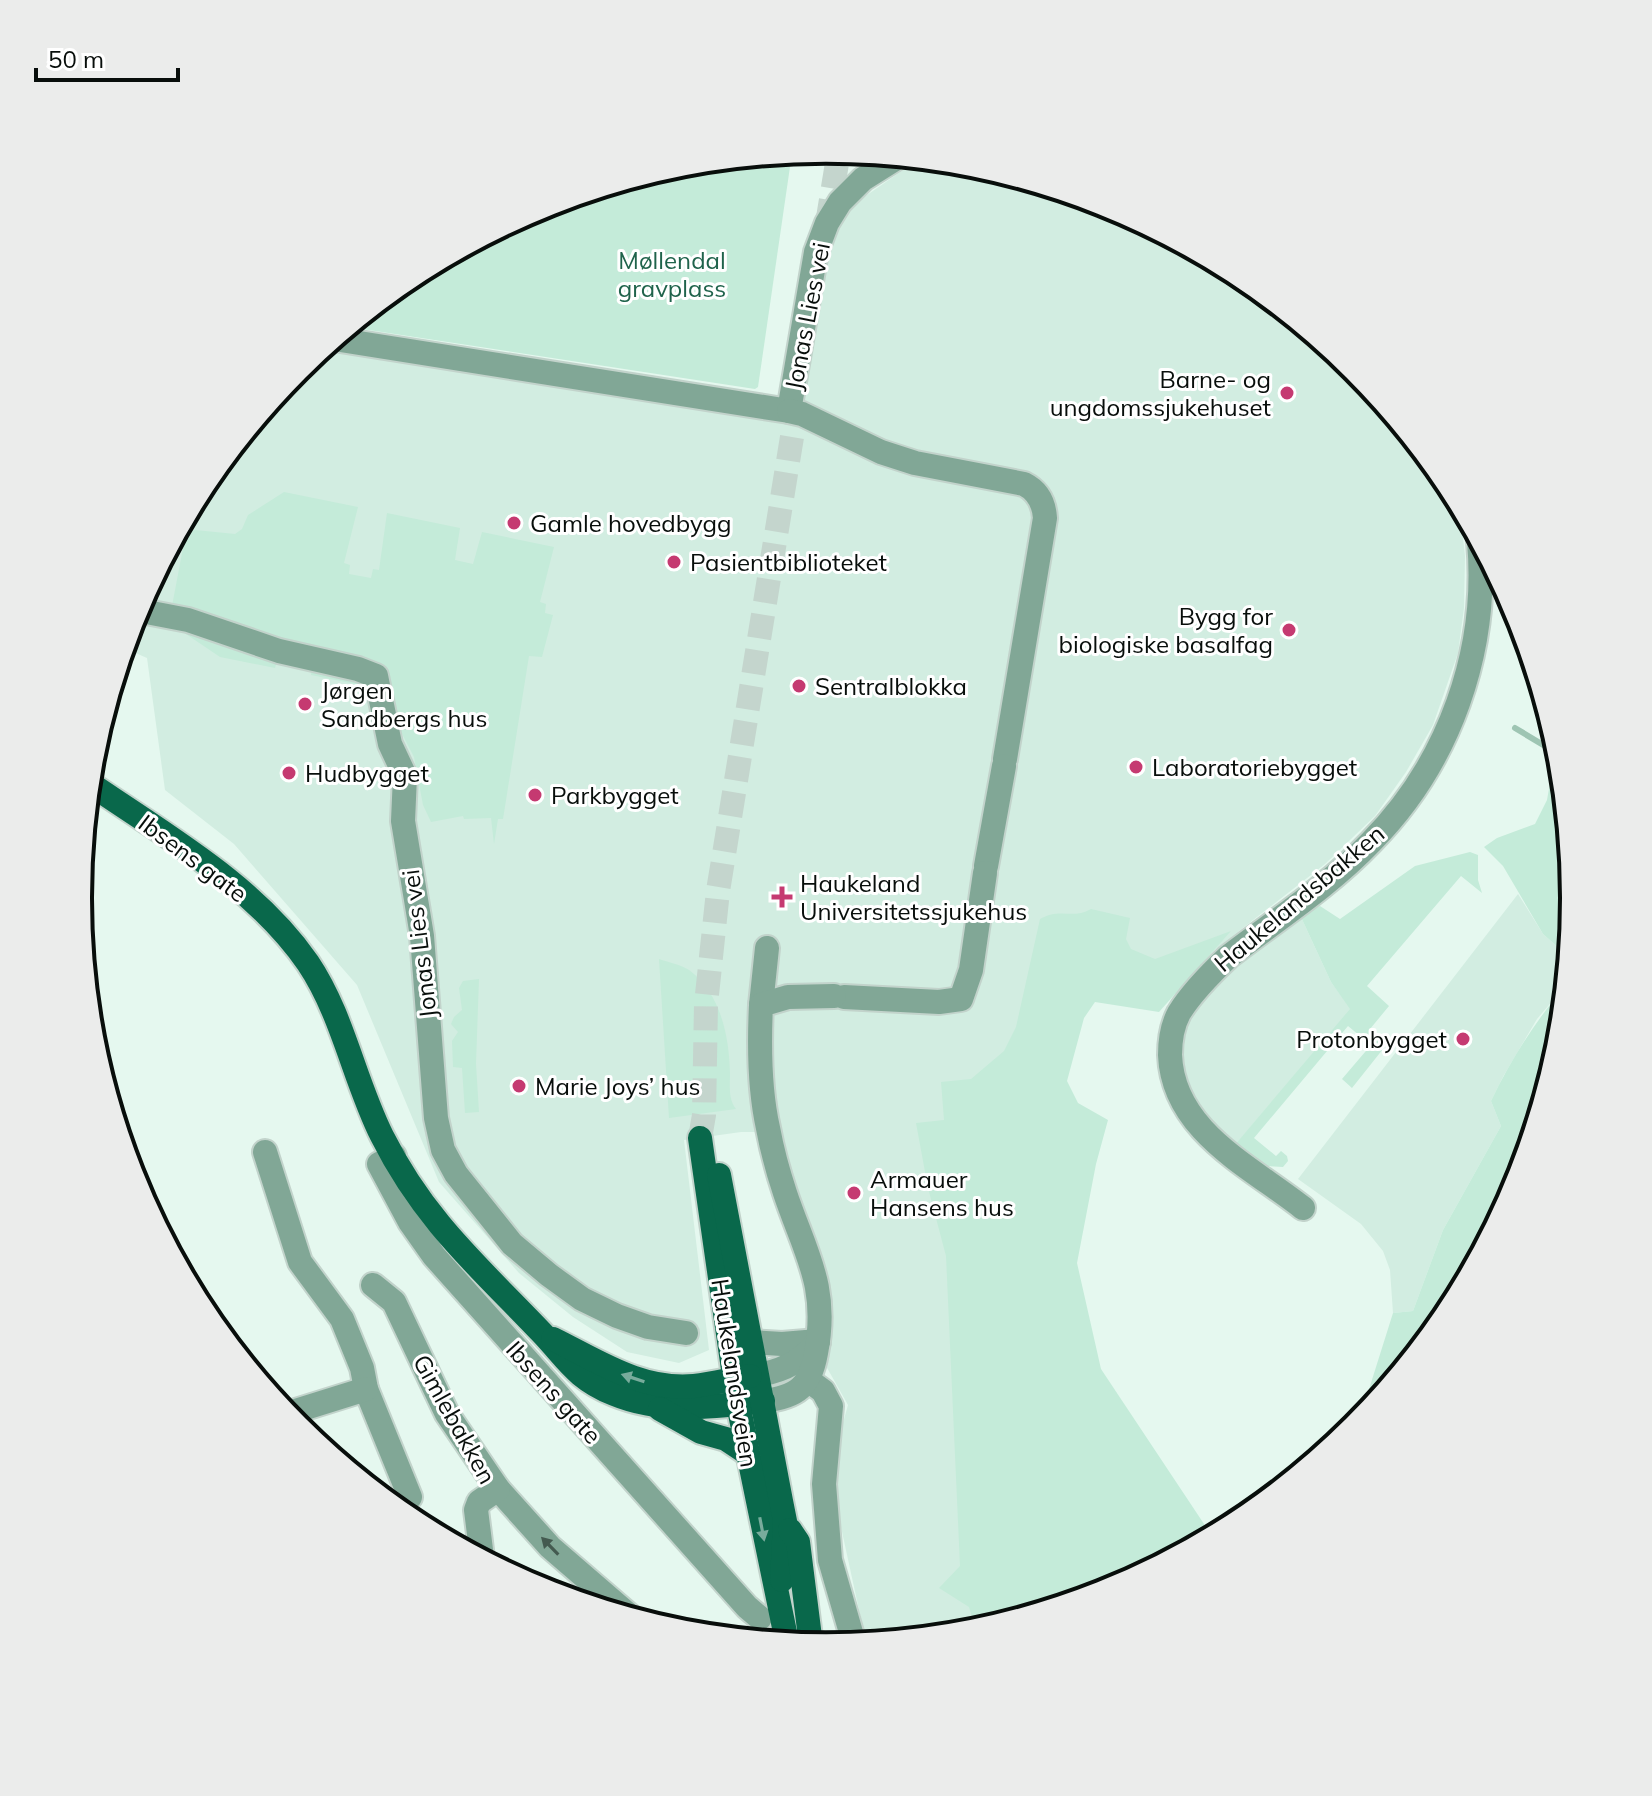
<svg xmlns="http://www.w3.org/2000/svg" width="1652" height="1796" font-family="Mulish,sans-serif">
  <rect width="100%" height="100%" fill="#e5f8ef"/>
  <!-- built -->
  <g fill="#d2ede1">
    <path d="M919,159L972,164L1113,207L1242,276L1355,369L1448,483L1459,503L1465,556L1464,608L1458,653L1433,725L1406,772L1375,816L1325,864L1193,967L1075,958L977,1570L976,1630L866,1642L829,1472L848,1405L826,1366L830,1322L771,1132H741L684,1140L709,1350L679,1363L627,1352L573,1317L519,1273L439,1182L357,985L234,844L165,790L147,658L124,648L135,611L204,482L297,369L335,338L793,411L825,224Z"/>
    <path d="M1518,894L1543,934L1568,956L1565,986L1537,1019L1504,1075L1491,1101L1501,1126L1443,1230L1413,1311L1393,1313L1390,1270L1383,1251L1361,1224L1298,1179Z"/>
    <path d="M1300,915L1331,982L1351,1009L1235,1145L1209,1123L1181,1083L1183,1030L1210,987Z"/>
  </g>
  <!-- green -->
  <g fill="#c4ebd9">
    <path d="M792,153L758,387L755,389L349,327L411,276L540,207L681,164Z"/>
    <path d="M284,492L358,507L344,563L350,565L349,574L371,578L373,569L379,570L387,513L460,528L455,560L473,564L482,532L554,547L540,602L546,604L545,613L553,615L542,657L529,656L503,819H498L494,844L491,818L464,819L463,816L431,822L423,805L414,757L398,726L393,697L364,694L365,686L311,675L312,668L277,661L275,668L220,657L183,632L172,606L186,532L195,530L235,534L242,529L248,515Z"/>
    <path d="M1557,744L1574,898L1568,956L1543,934L1503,866L1484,847L1497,838L1535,824L1547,800Z"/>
    <path d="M1470,852L1478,855V880L1482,893L1461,876L1367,986L1389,1006L1370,1029L1384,1043L1383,1049L1352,1088L1342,1079L1371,1045L1348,1026L1254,1138L1276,1156L1281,1151L1287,1156L1288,1161L1283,1167L1267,1166L1233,1147L1350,1009L1331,982L1300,915L1320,906L1340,919L1415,866Z"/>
    <path d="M1091,909L1130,918L1126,939L1131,949L1155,959L1231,931L1159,1012L1095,1002L1084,1018L1067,1081L1078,1103L1108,1120L1096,1164L1077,1263L1101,1369L1212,1536L1112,1589L976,1630L969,1607L939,1588L960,1566L946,1256L928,1188L916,1123L944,1120L941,1082L971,1079L1004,1051L1016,1027L1040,919C1061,907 1072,920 1091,909Z"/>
    <path d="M659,959C668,962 681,965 689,970C721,994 729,1036 730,1073C730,1085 728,1099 736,1109L669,1118Z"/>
    <path d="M479,979L476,1064L479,1112L465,1113L462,1068L453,1067L452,1041L458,1032L451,1024L454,1017L462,1010L459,988L463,981Z"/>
    <path d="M1565,986L1560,1044L1506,1205L1448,1314L1355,1427L1302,1470L1322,1438L1359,1421L1393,1313L1413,1311L1443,1230L1501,1126L1491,1101C1511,1059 1535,1022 1565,986Z"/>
  </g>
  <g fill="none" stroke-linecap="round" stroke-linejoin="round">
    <!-- stream -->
    <path stroke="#9ec5b3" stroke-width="6" d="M1515,728L1560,755"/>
    <!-- major-tunnel -->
    <g stroke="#c4d5cd" stroke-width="24" stroke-dasharray="24 12" stroke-linecap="butt">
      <path d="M827,224L839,151"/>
      <path d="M700,1138L704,1115L706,1004L718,891L799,394"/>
    </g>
    <defs>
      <g id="minor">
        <path d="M334,339L789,411L816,252L827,223L840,202L863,179L898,157"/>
        <path d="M789,411L802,414L881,452L915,463L1024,484C1038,491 1044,503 1045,518L1005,759"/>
        <path d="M136,610L188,620L279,651L358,669L376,676L390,744L405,776L403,821L422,936L436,1118L443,1150L456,1174L512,1244L549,1275L582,1299L617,1316L648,1327L686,1333"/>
        <path d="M986,866L1004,766"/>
        <path d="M844,997L939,1002L961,999L971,970L985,873"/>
        <path d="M761,1005L767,948"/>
        <path d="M265,1152L300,1262L342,1319L362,1368L366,1389L410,1497"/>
        <path d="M394,1156L379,1164L410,1222L434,1256L747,1607L760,1618"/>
        <path d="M1303,1208C1250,1166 1173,1131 1170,1055C1170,1040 1172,1026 1179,1013C1192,992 1210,974 1228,957C1276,920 1329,886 1371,842C1449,763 1489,651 1479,541"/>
        <path d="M373,1285L394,1302L447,1414L498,1489L550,1547L630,1616"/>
        <path d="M752,1342L782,1344L818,1341"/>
        <path d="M758,1375C783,1371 803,1361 818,1341"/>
        <path d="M808,1380L823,1391L831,1406L824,1484L830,1560L854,1643"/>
        <path d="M763,1401C797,1397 810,1387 816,1353C829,1286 805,1253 785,1193C778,1172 772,1150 768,1128C759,1088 759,1046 761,1005L788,997L834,996"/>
        <path d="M286,1414L366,1389"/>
        <path d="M482,1558L476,1510L479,1502L498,1489"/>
      </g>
      <g id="major">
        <path d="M89,783C166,836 254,885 308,963C343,1015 354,1080 382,1136C424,1220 478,1266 541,1332C567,1359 575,1378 614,1394C662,1414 712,1407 763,1401"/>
        <path d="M700,1138L738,1404L787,1642"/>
        <path d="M719,1175L781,1501L785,1521L782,1580"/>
        <path d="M553,1339C598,1361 641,1391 694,1386C713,1384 731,1379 750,1376"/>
        <path d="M660,1409L701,1432L726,1439L747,1453"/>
        <path d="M790,1530L798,1542L811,1645"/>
      </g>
    </defs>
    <!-- minor casing -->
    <use href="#minor" stroke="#c2d3cb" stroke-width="28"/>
    <!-- major casing -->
    <use href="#major" stroke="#c2d3cb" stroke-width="28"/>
    <!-- minor -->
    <use href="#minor" stroke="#81a796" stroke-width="24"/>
    <!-- major -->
    <use href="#major" stroke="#09684b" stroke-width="24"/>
  </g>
  <!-- one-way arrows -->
  <defs><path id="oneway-solid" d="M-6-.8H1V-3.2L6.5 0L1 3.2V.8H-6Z" transform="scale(2)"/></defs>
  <g fill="#78ac9c">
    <use href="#oneway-solid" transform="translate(633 1378) rotate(-162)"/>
    <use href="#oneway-solid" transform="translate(762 1529) rotate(79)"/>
  </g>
  <use fill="#445a50" href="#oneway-solid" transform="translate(550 1546) rotate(-134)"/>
  <!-- markers -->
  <g fill="#c53a71" stroke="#fff" stroke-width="3">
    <circle cx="1287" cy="393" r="8"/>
    <circle cx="514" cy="523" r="8"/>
    <circle cx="674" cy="562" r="8"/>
    <circle cx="1289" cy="630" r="8"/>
    <circle cx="799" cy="686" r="8"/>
    <circle cx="305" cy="704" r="8"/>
    <circle cx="1136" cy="767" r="8"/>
    <circle cx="289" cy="773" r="8"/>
    <circle cx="535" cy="795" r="8"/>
    <path d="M778 885h8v8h8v8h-8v8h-8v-8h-8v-8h8z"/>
    <circle cx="1463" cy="1039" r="8"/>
    <circle cx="519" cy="1086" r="8"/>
    <circle cx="854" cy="1193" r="8"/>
  </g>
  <g text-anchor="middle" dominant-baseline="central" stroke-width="6" stroke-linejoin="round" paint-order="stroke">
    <!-- park labels -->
    <g font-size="24" fill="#1f634b" stroke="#fff">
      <text x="672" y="260">Møllendal<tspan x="672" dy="28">gravplass</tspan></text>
    </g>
    <!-- street labels -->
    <g font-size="24" fill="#080e0b" stroke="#fff">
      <text transform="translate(807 316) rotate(-79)">Jonas Lies vei</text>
      <text transform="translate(193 858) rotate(37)">Ibsens gate</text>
      <text transform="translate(1299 898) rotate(-40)">Haukelandsbakken</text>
      <text transform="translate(419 944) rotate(-97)">Jonas Lies vei</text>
      <text transform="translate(735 1373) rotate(81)">Haukelandsveien</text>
      <text transform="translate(554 1392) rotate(48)">Ibsens gate</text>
      <text transform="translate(455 1419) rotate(61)">Gimlebakken</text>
    </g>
    <!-- poi labels -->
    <g font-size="24" fill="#080e0b" stroke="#fff" text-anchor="start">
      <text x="1271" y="379" text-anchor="end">Barne- og<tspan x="1271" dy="28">ungdomssjukehuset</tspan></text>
      <text x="530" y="523">Gamle hovedbygg</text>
      <text x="690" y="562">Pasientbiblioteket</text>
      <text x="1273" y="616" text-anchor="end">Bygg for<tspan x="1273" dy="28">biologiske basalfag</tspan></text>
      <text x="815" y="686">Sentralblokka</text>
      <text x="321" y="690">Jørgen<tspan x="321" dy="28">Sandbergs hus</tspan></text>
      <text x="1152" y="767">Laboratoriebygget</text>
      <text x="305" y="773">Hudbygget</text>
      <text x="551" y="795">Parkbygget</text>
      <text x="800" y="883">Haukeland<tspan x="800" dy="28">Universitetssjukehus</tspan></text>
      <text x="1447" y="1039" text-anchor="end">Protonbygget</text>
      <text x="535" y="1086">Marie Joys’ hus</text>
      <text x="870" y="1179">Armauer<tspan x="870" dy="28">Hansens hus</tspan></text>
    </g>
  </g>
  <!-- crop -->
  <path d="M0 0H1652V1796H0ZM92 898a734 734 0 1 1 1468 0a734 734 0 1 1-1468 0Z" fill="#ebeceb" fill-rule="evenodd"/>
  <path fill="none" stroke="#080e0b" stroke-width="4" d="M92 898a734 734 0 1 1 1468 0a734 734 0 1 1-1468 0Z"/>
  <!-- scale -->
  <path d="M36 68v12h142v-12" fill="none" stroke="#080e0b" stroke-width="4"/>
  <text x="48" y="68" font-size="24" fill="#080e0b" stroke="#ffffff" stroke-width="6" paint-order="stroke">50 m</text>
</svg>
